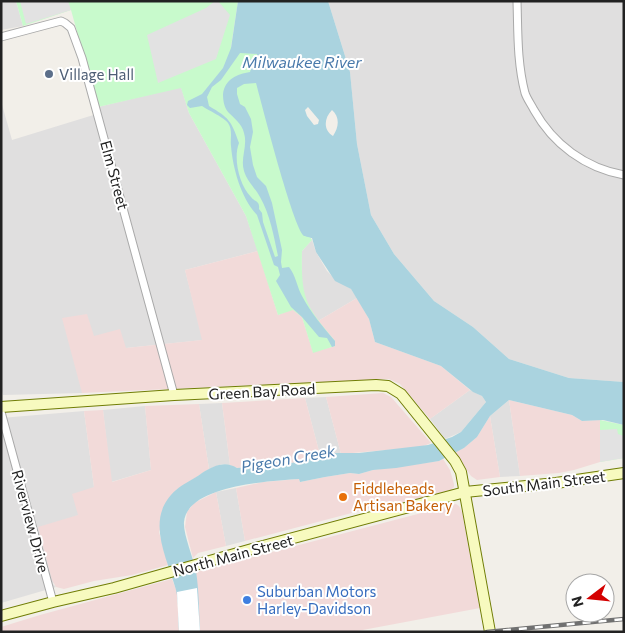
<svg xmlns="http://www.w3.org/2000/svg" width="625" height="633" font-family="Commissioner,sans-serif">
  <rect width="100%" height="100%" fill="#f2efe9"/>
  <!-- residential -->
  <g fill="#e0dfdf">
    <path d="M1,1H16L23,26L1,30Z"/>
    <path d="M328,1H624V382L569,378L509,359L473,327L434,301L394,254L371,215L357,144L350,72Z"/>
    <path d="M181,87L189,113L246,216L258,251L185,270L203,340L126,348L83,393L3,395L1,387V101L12,140L100,113L98,107Z"/>
    <path d="M312,240L316,252L327,271L334,278L351,289L357,298L318,321L307,305L302,285V251Z"/>
    <path d="M470,390L482,396L486,402L461,432L445,439L430,419Z"/>
    <path d="M326,397L341,454L325,453L320,455L305,398Z"/>
    <path d="M509,400L520,476L500,477L490,416Z"/>
    <path d="M222,403L230,465L222,464L209,469L199,404Z"/>
    <path d="M145,406L151,470L111,482L103,410Z"/>
    <path d="M84,411L94,487L78,515L53,584L56,587L1,603V418Z"/>
    <path d="M236,488L245,541L226,546L216,492Z"/>
  </g>
  <!-- commercial -->
  <g fill="#f2dad9">
    <path d="M258,251L278,315L293,309L302,317L313,352L335,346V341L318,321L357,298L369,319L375,342L441,366L470,390L430,419L400,384L389,379L82,393L62,318L87,314L94,336L120,329L126,348L202,340L185,270Z"/>
    <path d="M383,393L391,397L431,443L421,447L341,454L326,397Z"/>
    <path d="M305,398L320,455L300,462L237,468L230,465L222,403Z"/>
    <path d="M509,400L572,415L582,421L600,420V462L574,470L559,473L520,476Z"/>
    <path d="M199,404L209,469L176,490L159,532L168,565L132,575L94,581L64,589L56,587L52,580L38,527L78,515L72,494L94,487L84,411L103,410L112,482L151,470L145,406Z"/>
    <path d="M490,416L500,477L477,480L471,476L455,452L464,448L477,437Z"/>
    <path d="M443,459L450,470L454,484V487L451,490L403,503L382,505L245,541L236,488L263,482L299,479L300,482L325,477L350,473L359,474L373,470L439,461Z"/>
    <path d="M216,492L226,546L198,553L193,558L185,527L187,512L194,503Z"/>
    <path d="M456,504L459,506L462,512L480,608L352,632H200L196,572Z"/>
    <path d="M172,579L177,592L179,632H1V627L40,615Z"/>
  </g>
  <!-- park -->
  <g fill="#c8facc">
    <path d="M16,1H238L231,47L240,52L257,54V61L277,155L291,205L312,240L302,251C301,299 305,305 335,341V346L313,353L302,317L293,310L278,315L246,216L189,113L181,88L98,107L71,10L23,26Z"/>
    <path d="M600,420L624,425V458L600,462Z"/>
  </g>
  <!-- parking -->
  <g fill="#e2e2e2">
    <path d="M20,1H68L71,10L26,24Z"/>
    <path d="M215,1H218L230,15L216,59L158,83L147,35L206,8Z"/>
    <path d="M617,429L618,434L624,436V458L600,462V430Z"/>
  </g>
  <!-- water -->
  <path fill="#aad3df" fill-rule="evenodd" d="M238,1H328L350,72L357,144L371,215L394,254L434,301L473,327L509,359L569,378L624,382V425L603,420L582,421L572,415L509,400L490,416L477,437L464,448L439,461L396,468L373,470L359,474L350,473L325,477L300,482L299,479C271,481 187,485 184,522C183,534 193,557 196,571C199,590 199,612 200,632H179C178,618 179,603 176,590C167,557 144,518 176,490C184,483 194,479 202,473C213,466 225,460 237,468L300,462L325,453H359L428,445L452,437L461,432L486,402L482,396L473,392L441,366L375,342L369,319L351,289L335,281L316,252L312,238C311,238 305,236 304,236C293,227 262,105 256,83L244,84L237,88V94L240,104L245,107L251,119L253,132L250,147L253,165L257,177L266,186L272,203L282,250L281,262L282,268L289,267C296,276 297,287 302,296C311,313 323,327 335,341V346L332,347L327,338L319,337L302,317L291,307L276,281L280,275L278,267L274,265L257,215C241,198 233,169 231,146C230,139 233,130 228,123C225,118 208,110 202,106L190,108L187,105L188,101L202,94L223,68L231,48ZM240,53L257,54V61L249,59L252,65L250,72C237,74 225,79 223,94C223,100 224,107 228,112C234,118 242,124 244,133C248,146 240,158 244,171C247,181 255,188 260,197C270,214 274,237 278,256L275,257L263,222L262,213L259,209C260,201 255,202 251,197C239,185 233,158 239,143C231,120 229,118 209,106L207,97L212,87L221,80ZM308,107L319,120L318,124L314,125L307,116L305,110ZM332,110C340,117 339,127 333,136C323,130 324,118 332,110Z"/>
  <!-- pier -->
  <path fill="#fff" d="M197,588L200,632H179L177,592Z"/>
  <g fill="none" stroke-linecap="round" stroke-linejoin="round">
    <defs>
      <g id="street">
        <path d="M517,1C518,32 517,62 525,93C527,99 531,104 534,110C553,144 585,168 624,175"/>
        <path d="M1,37L61,21L65,23L71,28L82,58L174,395"/>
        <path d="M1,412L53,602"/>
      </g>
      <g id="secondary">
        <path d="M1,407L174,395L376,385L388,386L401,394L455,461L461,472L490,632"/>
        <path d="M1,616L53,602L114,588L252,549L465,492L556,483L624,473"/>
      </g>
    </defs>
    <!-- street casing -->
    <use href="#street" stroke="#a9a9a9" stroke-width="9"/>
    <!-- secondary casing -->
    <use href="#secondary" stroke="#707d05" stroke-width="12"/>
    <!-- street -->
    <use href="#street" stroke="#fff" stroke-width="7"/>
    <!-- secondary -->
    <use href="#secondary" stroke="#f7fabf" stroke-width="10"/>
    <defs>
      <path id="rail" d="M487,632L624,619"/>
    </defs>
    <!-- rail casing -->
    <use href="#rail" stroke="#707070" stroke-width="4.5"/>
    <!-- rail -->
    <use href="#rail" stroke="#fff" stroke-width="2.5" stroke-dasharray="8" stroke-linecap="butt"/>
  </g>
  <!-- markers -->
  <circle fill="#5c6f8a" stroke="#fff" stroke-width="2" cx="49" cy="74" r="5"/>
  <circle fill="#e8710a" stroke="#fff" stroke-width="2" cx="343" cy="497" r="5"/>
  <circle fill="#3f7fe0" stroke="#fff" stroke-width="2" cx="247" cy="600" r="5"/>
  <g text-anchor="middle" dominant-baseline="central" stroke-width="4" stroke-linejoin="round" paint-order="stroke">
    <!-- service labels -->
    <g font-size="15" fill="#4e5e75" stroke="#fff" text-anchor="start">
      <text x="59" y="74">Village Hall</text>
    </g>
    <!-- street labels -->
    <g font-size="15" fill="#222" stroke="#fff">
      <text transform="translate(115 175) rotate(75)">Elm Street</text>
      <text transform="translate(262 391) rotate(-3)">Green Bay Road</text>
      <text transform="translate(544 483) rotate(-7)">South Main Street</text>
      <text transform="translate(31 521) rotate(75)">Riverview Drive</text>
      <text transform="translate(233 555) rotate(-15)">North Main Street</text>
    </g>
    <!-- food labels -->
    <g font-size="15" fill="#c56008" stroke="#fff" text-anchor="start">
      <text x="353" y="488">Fiddleheads<tspan x="353" dy="17">Artisan Bakery</tspan></text>
    </g>
    <!-- shop labels -->
    <g font-size="15" fill="#366cbe" stroke="#fff" text-anchor="start">
      <text x="257" y="591">Suburban Motors<tspan x="257" dy="17">Harley-Davidson</tspan></text>
    </g>
    <!-- water labels -->
    <g font-size="16" font-style="italic" fill="#4a7aab" stroke="#fff">
      <text x="302" y="61">Milwaukee River</text>
      <text transform="translate(288 458) rotate(-10)">Pigeon Creek</text>
    </g>
  </g>
  <!-- border -->
  <rect width="625" height="633" fill="none" stroke="#222222" stroke-width="5"/>
  <!-- north arrow -->
  <g transform="translate(590 598) rotate(254)"><circle r="24" fill="#ffffff" stroke="#a7a7a7"/>
  <path d="M0-4L9 19L0 12L-9 19Z" fill="#d40000"/>
  <text y="-8" font-size="14" font-weight="bold" text-anchor="middle" fill="#222222">N</text>
  </g>
</svg>
